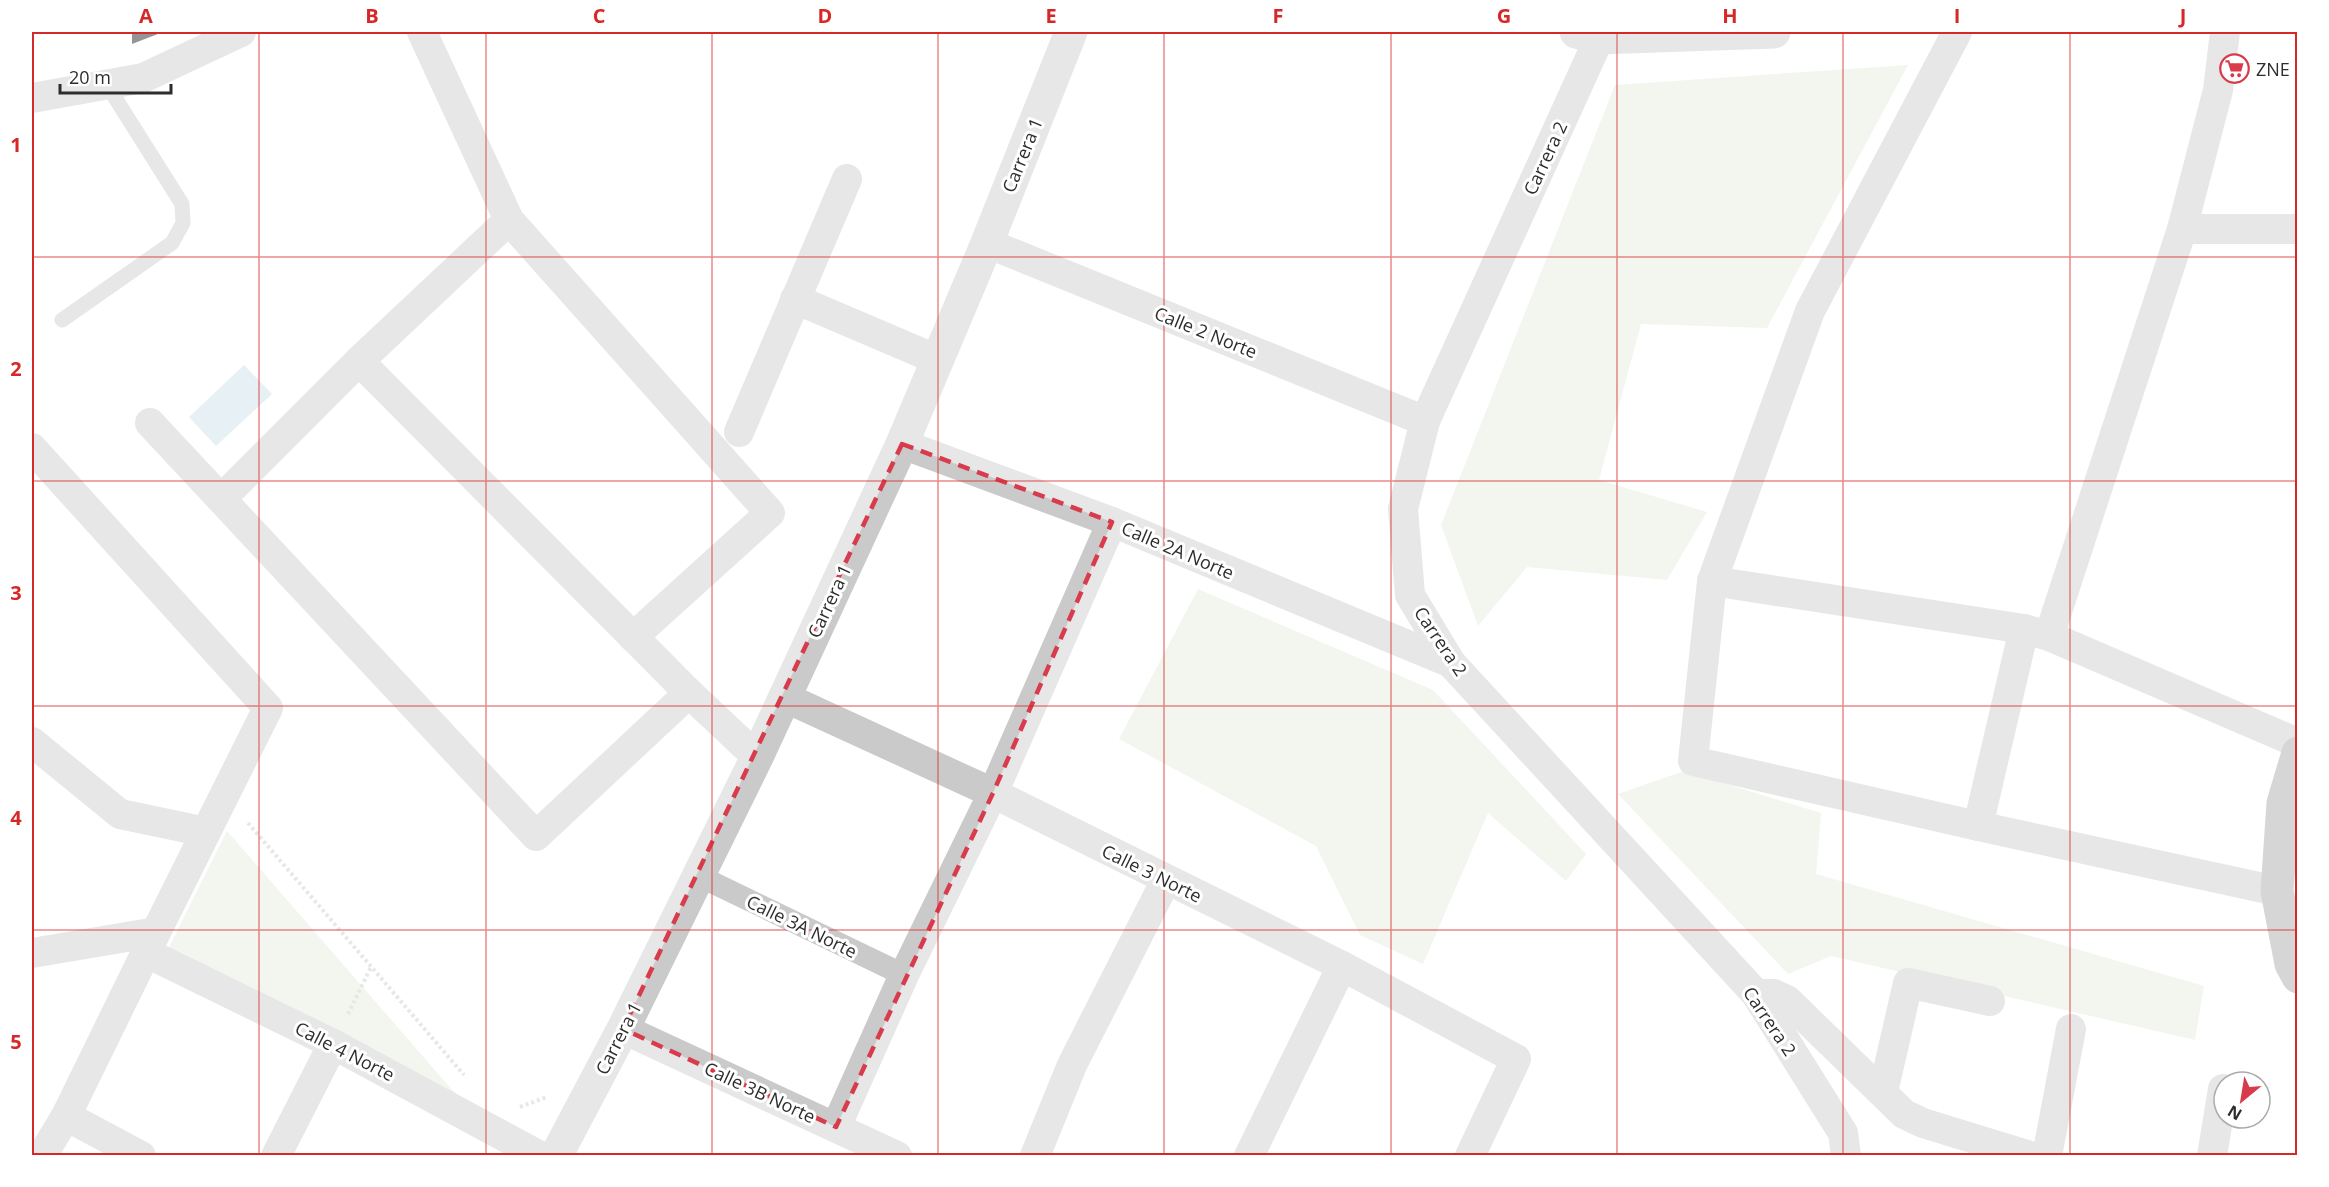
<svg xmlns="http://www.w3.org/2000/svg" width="2329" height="1187" font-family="'Open Sans',sans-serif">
  <rect width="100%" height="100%" fill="#fff"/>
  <!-- green -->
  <g fill="#e3eadc">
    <path d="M1908,65L1767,328L1641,324L1599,480L1707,512L1667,580L1527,567L1478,626L1441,525L1615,85Z"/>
    <path d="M1198,589L1433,690L1586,854L1566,881L1488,813L1423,964L1360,935L1316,846L1119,739Z"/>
    <path d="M1684,771L1821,813L1816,874L2204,986L2195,1040L1831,956L1788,974L1618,794Z"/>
    <path d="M227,831L467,1107L163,959Z"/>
  </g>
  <!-- water -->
  <path fill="#c9dde8" d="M244,365L272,394L216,446L189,417Z"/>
  <!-- building -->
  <path fill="#141414" d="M132,32H163L132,44Z"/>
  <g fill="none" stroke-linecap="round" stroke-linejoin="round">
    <!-- path -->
    <g stroke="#cacaca" stroke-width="4" stroke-dasharray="3 3" stroke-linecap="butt">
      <path d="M248,823L464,1075"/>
      <path d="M348,1014L371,967"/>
      <path d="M520,1107L547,1097"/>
    </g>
    <!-- service -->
    <path stroke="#cacaca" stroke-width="15" d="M62,320L172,243L183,223L182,204L107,85"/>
    <!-- pedestrian -->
    <path stroke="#cacaca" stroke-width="22" d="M699,876L904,975"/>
    <!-- minor -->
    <g stroke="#cacaca" stroke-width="30">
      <path d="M422,32L509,220L770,513L633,637"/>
      <path d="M1602,32L1425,421L1403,509L1410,595L1451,663L1756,994L1843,1133L1846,1156"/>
      <path d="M1957,32L1810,311L1712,581L1693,761L1978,826L2277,891"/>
      <path d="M32,98L143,78L241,32"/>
      <path d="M2182,229H2298"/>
      <path d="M987,243L1425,421"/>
      <path d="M795,299L938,360"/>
      <path d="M359,361L689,693L757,757"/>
      <path d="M150,423L536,836L689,693"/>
      <path d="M739,432L847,179"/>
      <path d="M902,444L1112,522L1451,663"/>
      <path d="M32,448L268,708L156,932L66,1116L42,1156"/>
      <path d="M221,499L359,361L509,220"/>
      <path d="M1712,581L2024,629L2049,636L2298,743"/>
      <path d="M2049,636L2182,229L2218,90L2225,32"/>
      <path d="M784,697L993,793L1342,966L1516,1059L1470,1156"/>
      <path d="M32,742L120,814L206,832"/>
      <path d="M1978,826L2024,629"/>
      <path d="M32,953L156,932"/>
      <path d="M147,953L333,1044L540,1156"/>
      <path d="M1756,994H1774L1787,1000L1904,1114L1923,1123L2030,1156"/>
      <path d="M623,1029L897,1156"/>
      <path d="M1883,1092L1908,983L1990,1001"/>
      <path d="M66,1116L141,1156"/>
      <path d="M836,1127L904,975L993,793L1112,522"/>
      <path d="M276,1156L333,1044"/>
      <path d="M1035,1156L1072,1065L1166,880"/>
      <path d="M1249,1156L1342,966"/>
      <path d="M2047,1156L2071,1029"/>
      <path d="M2212,1156L2223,1089"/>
    </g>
    <!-- tertiary -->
    <g stroke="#cacaca" stroke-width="33">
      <path d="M1576,32L1599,38L1774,32"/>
      <path d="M556,1156L623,1029L757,757L902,444L987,243L1071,32"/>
    </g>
    <!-- primary -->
    <path stroke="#a5a5a5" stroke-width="33" d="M2298,753L2283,803L2277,891L2291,964L2298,977"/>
  </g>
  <!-- marked area -->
  <path d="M0 0H2329V1187H0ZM902,444L1112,522L993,793L836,1127L623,1029Z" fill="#fff" fill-opacity=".55" fill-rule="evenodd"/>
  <path fill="none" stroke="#d83b4b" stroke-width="4.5" stroke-dasharray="12 8" stroke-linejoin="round" d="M902,444L1112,522L993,793L836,1127L623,1029Z"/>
  <!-- grid -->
  <path fill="none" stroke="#d62828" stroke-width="1.5" stroke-opacity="0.55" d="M259,32V1156M486,32V1156M712,32V1156M938,32V1156M1164,32V1156M1391,32V1156M1617,32V1156M1843,32V1156M2070,32V1156M32,257H2298M32,481H2298M32,706H2298M32,930H2298"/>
  <!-- icons -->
  <defs>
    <symbol id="supermarket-ring" viewBox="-11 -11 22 22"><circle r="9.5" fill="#fff" stroke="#d83b4b" stroke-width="1.5"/><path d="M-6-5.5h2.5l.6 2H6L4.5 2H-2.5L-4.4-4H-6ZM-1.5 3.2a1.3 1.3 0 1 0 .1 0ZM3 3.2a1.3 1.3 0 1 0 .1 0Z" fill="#d83b4b"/></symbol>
  </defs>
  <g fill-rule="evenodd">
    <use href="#supermarket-ring" x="2218" y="52" width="33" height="33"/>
  </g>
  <g text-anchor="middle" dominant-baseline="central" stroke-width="6" stroke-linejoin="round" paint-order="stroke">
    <!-- poi labels -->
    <g font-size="18" fill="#2d2d2d" stroke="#fff" text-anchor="start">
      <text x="2256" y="69">ZNE</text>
    </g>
    <!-- street labels -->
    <g font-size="18" fill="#2d2d2d" stroke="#fff">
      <text transform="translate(1022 155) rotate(-68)">Carrera 1</text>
      <text transform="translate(1545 158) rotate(-65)">Carrera 2</text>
      <text transform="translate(1206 332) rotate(22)">Calle 2 Norte</text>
      <text transform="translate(1178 550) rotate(23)">Calle 2A Norte</text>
      <text transform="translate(829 601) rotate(-65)">Carrera 1</text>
      <text transform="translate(1441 641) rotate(56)">Carrera 2</text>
      <text transform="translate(1152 873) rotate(26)">Calle 3 Norte</text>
      <text transform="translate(802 926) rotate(26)">Calle 3A Norte</text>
      <text transform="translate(1770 1021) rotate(56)">Carrera 2</text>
      <text transform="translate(618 1038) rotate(-63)">Carrera 1</text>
      <text transform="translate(345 1051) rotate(27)">Calle 4 Norte</text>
      <text transform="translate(760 1092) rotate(25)">Calle 3B Norte</text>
    </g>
  </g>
  <!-- border -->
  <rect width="2329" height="1187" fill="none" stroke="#ffffff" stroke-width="66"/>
  <!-- north arrow -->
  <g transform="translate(2242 1100) rotate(210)"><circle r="28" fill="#ffffff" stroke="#ababab" stroke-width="1.5"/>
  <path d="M0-4.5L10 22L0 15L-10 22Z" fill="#d83b4b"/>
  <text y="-9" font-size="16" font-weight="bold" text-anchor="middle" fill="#2d2d2d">N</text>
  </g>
  <!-- scale -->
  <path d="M60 84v9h111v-9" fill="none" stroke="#2d2d2d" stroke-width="3"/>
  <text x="69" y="84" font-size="18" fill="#2d2d2d" stroke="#ffffff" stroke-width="4.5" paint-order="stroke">20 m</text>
  <rect x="33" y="33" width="2263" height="1121" fill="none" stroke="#d62828" stroke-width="2"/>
  <g font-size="20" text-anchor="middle" font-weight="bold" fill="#d62828">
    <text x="146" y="23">A</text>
    <text x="372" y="23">B</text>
    <text x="599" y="23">C</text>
    <text x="825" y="23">D</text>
    <text x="1051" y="23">E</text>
    <text x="1278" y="23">F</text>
    <text x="1504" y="23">G</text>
    <text x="1730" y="23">H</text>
    <text x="1957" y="23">I</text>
    <text x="2183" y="23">J</text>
    <text x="16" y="152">1</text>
    <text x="16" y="376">2</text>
    <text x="16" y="600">3</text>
    <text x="16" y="825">4</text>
    <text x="16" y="1049">5</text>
  </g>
</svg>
